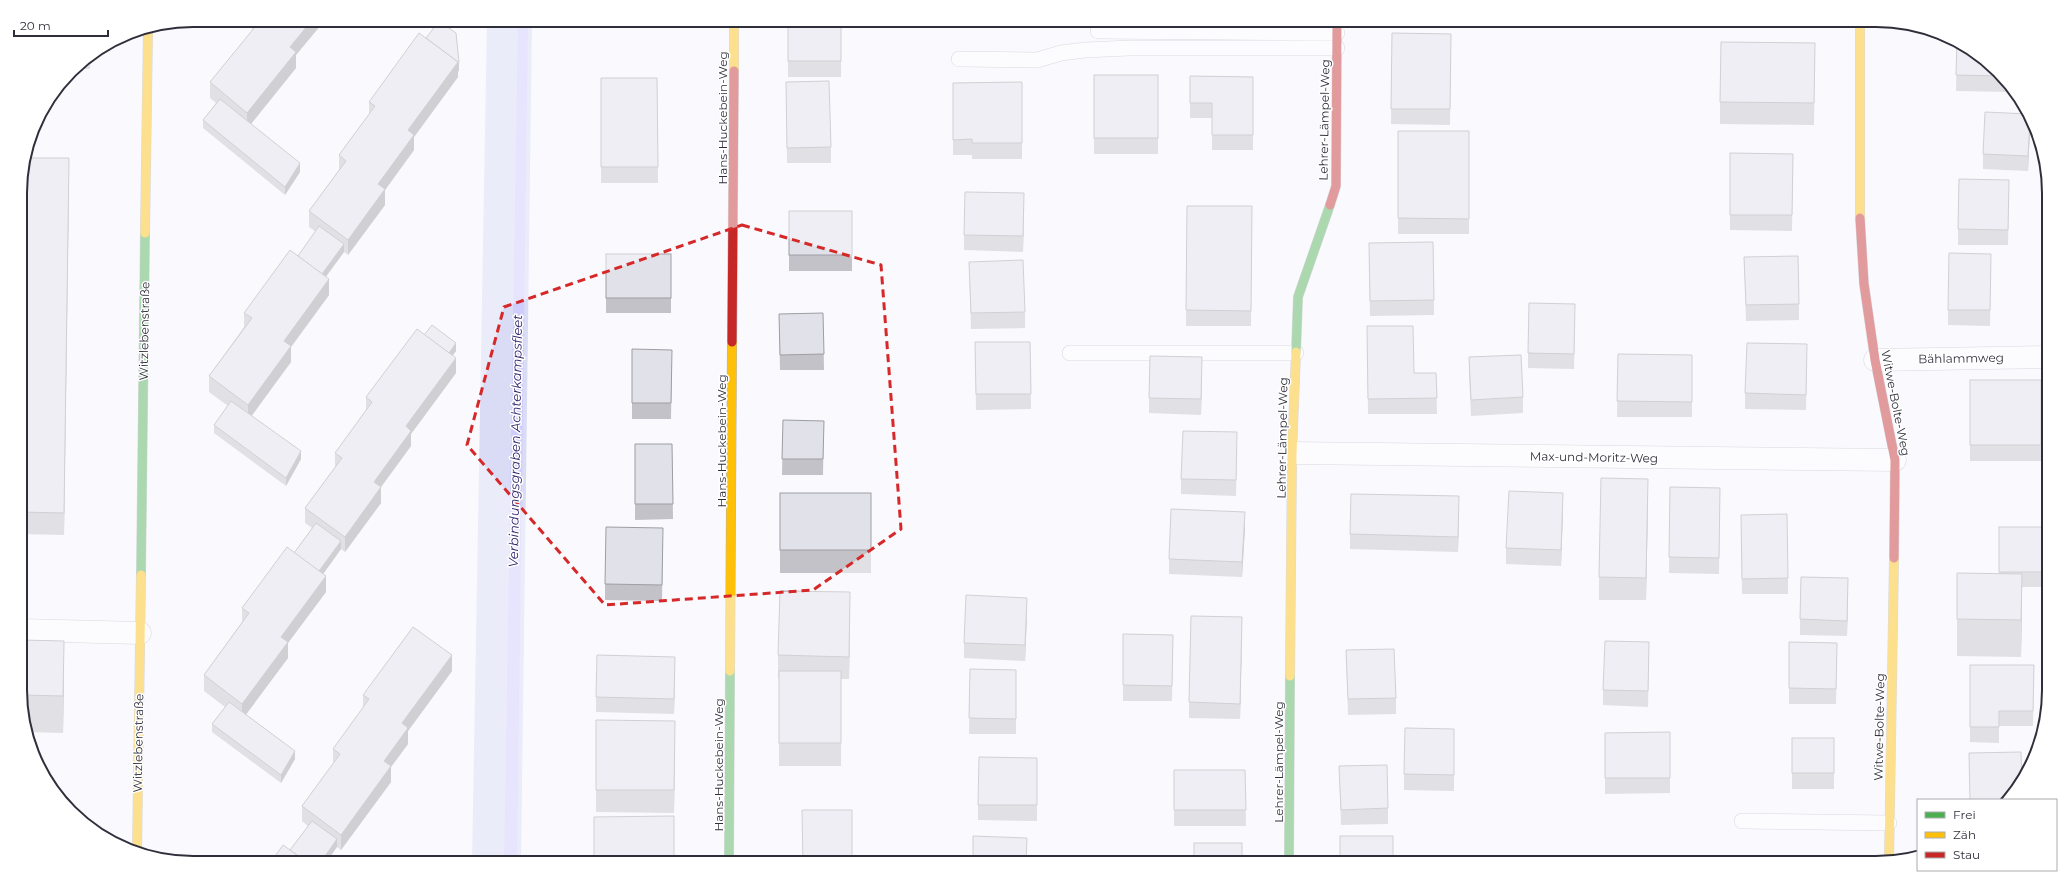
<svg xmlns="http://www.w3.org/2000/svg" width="2069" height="883" font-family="Montserrat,sans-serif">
  <rect width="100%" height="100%" fill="#f9f9fe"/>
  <!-- green -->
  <path fill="#dadbf5" d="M487,20H532L521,863H472Z"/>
  <!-- water -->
  <path fill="#cecdfc" d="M518,20H528L517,863H504Z"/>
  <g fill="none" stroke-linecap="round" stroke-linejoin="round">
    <defs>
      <g id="lane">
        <path d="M1098,31L1337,33"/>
        <path d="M959,59L1037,60L1061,53L1085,50L1129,48H1337"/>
        <path d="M1070,353H1296"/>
        <path d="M1742,821L1889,823"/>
      </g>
      <g id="street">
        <path d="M1875,360L2048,357"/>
        <path d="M1292,453L1895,460"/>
        <path d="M21,630L140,633"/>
      </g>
      <g id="fast">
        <path d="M1296,352L1298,297L1330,205"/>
        <path d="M141,575L145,233"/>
        <path d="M729,863L730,671"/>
        <path d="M1289,863L1290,676"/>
      </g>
      <g id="slow">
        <path d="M734,71V20"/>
        <path d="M1860,218V20"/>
        <path d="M145,233L148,29"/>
        <path d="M730,671L732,342"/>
        <path d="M1290,676L1292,453L1296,352"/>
        <path d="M137,852L141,575"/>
        <path d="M1889,862L1894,558"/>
      </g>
      <g id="jam">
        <path d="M1330,205L1336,186L1337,20"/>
        <path d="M1860,218L1864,284L1875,360L1895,460L1894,558"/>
        <path d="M732,342L734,71"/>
      </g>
    </defs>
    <!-- lane casing -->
    <use href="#lane" stroke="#b3b3ba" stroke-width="16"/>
    <!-- street casing -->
    <use href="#street" stroke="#b3b3ba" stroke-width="23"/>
    <!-- fast casing -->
    <use href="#fast" stroke="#b3b3ba" stroke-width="10"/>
    <!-- slow casing -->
    <use href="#slow" stroke="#b3b3ba" stroke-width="10"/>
    <!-- jam casing -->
    <use href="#jam" stroke="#b3b3ba" stroke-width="10"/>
    <!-- lane -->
    <use href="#lane" stroke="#fefeff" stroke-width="15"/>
    <!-- street -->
    <use href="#street" stroke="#fefeff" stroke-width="22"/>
    <!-- fast -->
    <use href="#fast" stroke="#4caf50" stroke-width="9"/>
    <!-- slow -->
    <use href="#slow" stroke="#ffc107" stroke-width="9"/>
    <!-- jam -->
    <use href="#jam" stroke="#c62828" stroke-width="9"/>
  </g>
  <!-- wall -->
  <g fill="#c2c2c8">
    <path d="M252,20H325L296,55V68L251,124L300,172L285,195L203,128V120L216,103L210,98V82L252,31Z"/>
    <rect x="788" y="20" width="53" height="57"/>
    <rect x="976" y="20" width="81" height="8"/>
    <path d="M1392,33L1451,34L1450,125L1391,124Z"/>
    <path d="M1957,42L1982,56L2013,87V92L1956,91Z"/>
    <path d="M1815,43L1814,125L1720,124V102Z"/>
    <path d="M91,56L90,69H74L79,63Z"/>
    <path d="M459,70L458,72V77L414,137V150L385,190V205L348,255L344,252L326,277L329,295L291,347V362L251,415L301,459L286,486L214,433V425L228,406L209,392V376L244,327V313L298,256L316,232L309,227V211L339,170V155L369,115V102Z"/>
    <rect x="1094" y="75" width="64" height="79"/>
    <path d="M1190,76L1253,77V150H1212V118H1190Z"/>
    <path d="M601,78H657L658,183H601Z"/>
    <path d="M786,82L831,147V163H787Z"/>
    <path d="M1022,82V159H972V155H953V83Z"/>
    <path d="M2030,130L2028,171L1983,169V154Z"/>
    <rect x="1398" y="131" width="71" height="103"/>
    <path d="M1730,153L1793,154L1792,231L1730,230Z"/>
    <path d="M69,181L64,535L21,534V302Z"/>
    <path d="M2009,195L2008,245H1958V229Z"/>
    <path d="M1187,206H1252L1251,326H1186Z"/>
    <path d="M1024,208L1023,252L964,250V235Z"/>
    <rect x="789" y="211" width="63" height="60"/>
    <rect x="606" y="254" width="65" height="59"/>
    <path d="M1744,257L1799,304V320L1746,321Z"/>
    <path d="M1369,259L1434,300V315L1370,316Z"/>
    <path d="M969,262L1025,312V328L971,329Z"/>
    <path d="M1991,269L1990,326L1948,325V310Z"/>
    <path d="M823,313L824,370H780L779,314Z"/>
    <path d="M1575,319L1574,369L1528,368V353Z"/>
    <path d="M1367,326L1414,373H1436L1437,414H1368Z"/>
    <path d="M424,335L456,351L453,355L456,373L411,434V446L381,487V503L345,552L341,549L323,574L326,592L288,643V658L246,714L295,759L281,783L212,732V724L225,707L204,691V675L242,622V608L294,553L312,528L305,523V508L335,467V453L366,410V397Z"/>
    <path d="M975,342H1030L1031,409L976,410Z"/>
    <path d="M632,349L672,365L671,419H632Z"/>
    <path d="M1618,354L1692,355V417H1617Z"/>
    <path d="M1469,357L1523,397V413L1471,416L1469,373Z"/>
    <path d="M1807,360L1806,410L1745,409V393Z"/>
    <path d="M1202,373L1201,415L1149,413V398Z"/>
    <rect x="1970" y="380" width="71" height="81"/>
    <path d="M783,420L824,421L823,475H782Z"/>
    <path d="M635,444H672L673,519L635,520Z"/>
    <path d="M1237,448L1236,496L1181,494V479Z"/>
    <path d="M1670,487L1720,488L1719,574L1669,573Z"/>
    <rect x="780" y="493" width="91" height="80"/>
    <path d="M1648,502L1646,600H1599V577Z"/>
    <path d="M1563,509L1561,566L1506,564V548Z"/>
    <path d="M1459,512L1458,552L1350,549V534Z"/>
    <path d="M1999,527H2042V587H2022L2021,657L1957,656V619L1999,574Z"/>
    <path d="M1245,528L1242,577L1169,574V559Z"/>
    <path d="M1741,531L1788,578V594H1742Z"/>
    <path d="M663,544L662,601L605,600V584Z"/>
    <path d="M1848,594L1847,636L1800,635V619Z"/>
    <path d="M1027,613L1025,661L964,658V643Z"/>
    <path d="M850,615L849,679H841V766H779V678H778V655Z"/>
    <path d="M1242,632L1240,719L1189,718V702Z"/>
    <path d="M1123,634L1173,635L1172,701H1123Z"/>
    <path d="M21,640L64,678L63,733L27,732L22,713Z"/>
    <path d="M1789,642L1837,659L1836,704H1789Z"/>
    <path d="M1346,650L1396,698V714L1348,715Z"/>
    <path d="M1649,658L1648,707L1603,705V690Z"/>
    <path d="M1970,665H2034L2033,726H1999V743L1970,742Z"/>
    <path d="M970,669L1016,670V734H969Z"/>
    <path d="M452,671L408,731V744L391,767V782L341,850L337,847L290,850L308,826L302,821V806L333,764V749L363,708V695Z"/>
    <path d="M675,673L674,714L596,712V697Z"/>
    <path d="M596,720L675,744L674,813L596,812Z"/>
    <path d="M1454,729V791L1404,790V774Z"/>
    <path d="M1670,732V793L1605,794V733Z"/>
    <rect x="1792" y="738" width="42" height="51"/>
    <path d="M1037,758V821L978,820V805Z"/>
    <path d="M1339,766L1388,808V824L1341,825Z"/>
    <path d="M1174,770H1245L1246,826H1174Z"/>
  </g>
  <!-- shaded-wall -->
  <g fill="#9e9ea3">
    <path d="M312,20H325L296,55V68L247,129V113L290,47Z"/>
    <path d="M458,62H459V70L458,72V77L414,137V150L385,190V205L348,255V240L408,130Z"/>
    <path d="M2030,117V130L2028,171V156Z"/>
    <path d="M69,158V181L64,535V513Z"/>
    <path d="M300,163V172L285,195V187Z"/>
    <path d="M1024,193V208L1023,252V236Z"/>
    <path d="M344,244V252L318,287V279Z"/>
    <path d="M329,279V295L291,347V362L248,421V405L284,341Z"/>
    <path d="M456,343V351L445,366V358Z"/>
    <path d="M1202,357V373L1201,415V399Z"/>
    <path d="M456,358V373L411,434V446L381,487V503L345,552V537L374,482L406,426Z"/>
    <path d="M301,451V459L286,486V478Z"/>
    <path d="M1648,479V502L1646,600V578Z"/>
    <path d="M1563,493V509L1561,566V550Z"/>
    <path d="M1459,496V512L1458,552V537Z"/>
    <path d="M1245,512V528L1242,577V562Z"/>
    <path d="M341,541V549L316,584V576Z"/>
    <path d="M2022,574V611L2021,657V620Z"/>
    <path d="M326,576V592L288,643V658L242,720V704L281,637Z"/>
    <path d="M1848,578V594L1847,636V621Z"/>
    <path d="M850,592V615L849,679V657Z"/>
    <path d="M1027,598V613L1025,661V645Z"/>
    <path d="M1242,617V632L1240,719V704Z"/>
    <path d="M64,641V678L63,733V696Z"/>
    <path d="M452,655V671L408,731V744L391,767V782L341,850V835L402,723Z"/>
    <path d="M675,657V673L674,714V699Z"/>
    <path d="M675,721V744L674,813V790Z"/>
    <path d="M295,751V759L281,783V775Z"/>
    <path d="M337,839V847L326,863H320Z"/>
  </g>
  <!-- building -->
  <g fill="#e1e1e9" stroke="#9e9ea3">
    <path d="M257,20H312L290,47L296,52L247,113L210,82L259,22Z"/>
    <rect x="788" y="20" width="53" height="41"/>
    <path d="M439,21L456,33L459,62L458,64V62L426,38Z"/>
    <path d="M419,33L458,62L408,130L414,135L378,184L385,189L348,240L309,211L346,161L339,155L375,106L369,102Z"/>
    <path d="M1392,33L1451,34L1450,109H1391Z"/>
    <path d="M1721,42L1815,43L1814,103L1720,102Z"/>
    <path d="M1957,42L1982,56L2001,76L1956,75Z"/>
    <rect x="1094" y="75" width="64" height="63"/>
    <path d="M1190,76L1253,77V135H1212V103H1190Z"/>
    <path d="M601,78H657L658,167H601Z"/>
    <path d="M829,81L831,147L787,148L786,82Z"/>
    <path d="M1022,82V143H972V139L953,140V83Z"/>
    <path d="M220,99L300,163L285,187L203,120Z"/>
    <path d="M1985,112L2028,114L2030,117L2028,156L1983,154Z"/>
    <path d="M1398,131H1469V219L1398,218Z"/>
    <path d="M1730,153L1793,154L1792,215H1730Z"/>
    <path d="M27,158H69L64,513L21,512V302L23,173Z"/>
    <path d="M1959,179L2009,180L2008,230L1958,229Z"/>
    <path d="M965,192L1024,193L1023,236L964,235Z"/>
    <path d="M1187,206H1252L1251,311L1186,310Z"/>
    <rect x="789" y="211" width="63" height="44"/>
    <path d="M319,226L344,244L322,274L298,256Z"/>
    <path d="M1433,242L1434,300L1370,301L1369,243Z"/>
    <path d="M290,250L329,279L284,341L291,346L248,405L209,376L252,318L244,313Z"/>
    <path d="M1949,253L1991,254L1990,310H1948Z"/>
    <rect x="606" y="254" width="65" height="44"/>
    <path d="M1798,256L1799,304L1746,305L1744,257Z"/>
    <path d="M1023,260L1025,312L971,313L969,262Z"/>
    <path d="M1529,303L1575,304L1574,354L1528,353Z"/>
    <path d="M823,313L824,354L780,355L779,314Z"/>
    <path d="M432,325L456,343L449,353L424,335Z"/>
    <path d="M1367,326H1413L1414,373H1436L1437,398L1368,399Z"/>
    <path d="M417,329L456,358L406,426L411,431L374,482L381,487L345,537L305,508L342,458L335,453L372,402L366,397Z"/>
    <path d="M975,342H1030L1031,394H976Z"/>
    <path d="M1747,343L1807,344L1806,395L1745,393Z"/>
    <path d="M632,349L672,350L671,403H632Z"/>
    <path d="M1618,354L1692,355V402L1617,401Z"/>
    <path d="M1521,355L1523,397L1471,400L1469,357Z"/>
    <path d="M1150,356L1202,357L1201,399L1149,398Z"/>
    <rect x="1970" y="380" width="71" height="65"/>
    <path d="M231,401L301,451L286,478L214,425Z"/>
    <path d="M783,420L824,421L823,459H782Z"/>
    <path d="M1183,431L1237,432L1236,480L1181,479Z"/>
    <path d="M635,444H672L673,504H635Z"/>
    <path d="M1601,478L1648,479L1646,578L1599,577Z"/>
    <path d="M1670,487L1720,488L1719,558L1669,557Z"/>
    <path d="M1509,491L1563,493L1561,550L1506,548Z"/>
    <rect x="780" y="493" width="91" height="57"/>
    <path d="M1351,494L1459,496L1458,537L1350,534Z"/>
    <path d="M1171,509L1245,512L1242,562L1169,559Z"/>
    <path d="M1787,514L1788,578L1742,579L1741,515Z"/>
    <path d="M316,523L341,541L319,571L294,553Z"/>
    <path d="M606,527L663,528L662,585L605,584Z"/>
    <rect x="1999" y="527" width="43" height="45"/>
    <path d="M287,547L326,576L281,637L288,642L242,704L204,675L249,613L242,608Z"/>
    <path d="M1957,573L2022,574L2021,620L1957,619Z"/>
    <path d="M1801,577L1848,578L1847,621L1800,619Z"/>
    <path d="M780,591L850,592L849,657L778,655Z"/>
    <path d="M966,595L1027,598L1025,645L964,643Z"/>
    <path d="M1191,616L1242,617L1240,704L1189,702Z"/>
    <path d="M413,627L452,655L402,723L408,728L384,761L391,766L341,835L302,806L340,754L333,749L369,699L363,695Z"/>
    <path d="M1123,634L1173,635L1172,686L1123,685Z"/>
    <path d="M21,640L64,641L63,696L21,695Z"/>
    <path d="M1605,641L1649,642L1648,691L1603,690Z"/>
    <path d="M1789,642L1837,643L1836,689L1789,688Z"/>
    <path d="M1394,649L1396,698L1348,699L1346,650Z"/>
    <path d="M597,655L675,657L674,699L596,697Z"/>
    <path d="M1970,665H2034L2033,711H1999V727H1970Z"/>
    <path d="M970,669L1016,670V719L969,718Z"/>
    <rect x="779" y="671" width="62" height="72"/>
    <path d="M229,702L295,751L281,775L212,724Z"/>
    <path d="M596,720L675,721L674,790H596Z"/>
    <path d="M1405,728L1454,729V775L1404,774Z"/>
    <path d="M1670,732V778H1605V733Z"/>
    <rect x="1792" y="738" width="42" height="35"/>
    <path d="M2021,752L2022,781L2013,795L2009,800H1970L1969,753Z"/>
    <path d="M979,757L1037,758V805H978Z"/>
    <path d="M1387,765L1388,808L1341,810L1339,766Z"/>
    <path d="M1174,770H1245L1246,810H1174Z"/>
    <path d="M59,799H65V805Z"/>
    <path d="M802,810H852V863H803Z"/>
    <path d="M674,816V863H594V817Z"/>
    <path d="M312,821L337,839L320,863H308L290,850Z"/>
    <path d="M973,836L1027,838L1026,863H973Z"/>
    <rect x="1340" y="836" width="53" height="27"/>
    <rect x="1194" y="843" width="48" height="20"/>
    <path d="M283,845L308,863H270Z"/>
    <path d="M1738,862L1784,863H1738Z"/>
  </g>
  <!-- marked area -->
  <path d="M0 0H2069V883H0ZM742,225L881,265L901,529L813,590L605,605L467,445L504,307Z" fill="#f9f9fe" fill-opacity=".55" fill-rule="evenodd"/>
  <path fill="none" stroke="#d62828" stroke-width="3" stroke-dasharray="8 5" stroke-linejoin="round" d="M742,225L881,265L901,529L813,590L605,605L467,445L504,307Z"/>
  <g text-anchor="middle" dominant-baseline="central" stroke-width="3" stroke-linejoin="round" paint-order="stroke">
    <!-- street labels -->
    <g font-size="12" fill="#2f2f3b" stroke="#fff">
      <text transform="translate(722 118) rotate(-90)">Hans-Huckebein-Weg</text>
      <text transform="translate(1324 120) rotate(-89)">Lehrer-Lämpel-Weg</text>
      <text transform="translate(144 331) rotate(-89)">Witzlebenstraße</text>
      <text transform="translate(1961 358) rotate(-1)">Bählammweg</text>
      <text transform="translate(1896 403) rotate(79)">Witwe-Bolte-Weg</text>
      <text transform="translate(1282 438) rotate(-89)">Lehrer-Lämpel-Weg</text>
      <text transform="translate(721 441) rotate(-90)">Hans-Huckebein-Weg</text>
      <text transform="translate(1594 457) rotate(1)">Max-und-Moritz-Weg</text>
      <text transform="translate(1879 727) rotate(-89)">Witwe-Bolte-Weg</text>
      <text transform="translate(138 743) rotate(-89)">Witzlebenstraße</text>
      <text transform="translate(1278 762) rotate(-90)">Lehrer-Lämpel-Weg</text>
      <text transform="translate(718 765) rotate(-90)">Hans-Huckebein-Weg</text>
    </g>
    <!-- water labels -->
    <g font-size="13" font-style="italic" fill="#30256e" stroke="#fff">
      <text transform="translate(515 441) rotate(-89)">Verbindungsgraben Achterkampsfleet</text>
    </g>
  </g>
  <!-- crop -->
  <path d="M0 0H2069V883H0ZM193 27H1876A166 166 0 0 1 2042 193V690A166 166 0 0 1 1876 856H193A166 166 0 0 1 27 690V193A166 166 0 0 1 193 27Z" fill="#fff" fill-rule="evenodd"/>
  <path fill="none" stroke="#2f2f3b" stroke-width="2" d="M193 27H1876A166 166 0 0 1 2042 193V690A166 166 0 0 1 1876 856H193A166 166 0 0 1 27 690V193A166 166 0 0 1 193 27Z"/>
  <!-- legend -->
  <rect x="1917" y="799" width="140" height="72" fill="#ffffff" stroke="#acacb1"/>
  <rect x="1925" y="812" width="20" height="6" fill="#4caf50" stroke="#acacb1"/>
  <text x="1953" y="819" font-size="12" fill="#2f2f3b">Frei</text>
  <rect x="1925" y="832" width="20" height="6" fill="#ffc107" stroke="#acacb1"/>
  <text x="1953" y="839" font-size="12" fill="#2f2f3b">Zäh</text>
  <rect x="1925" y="852" width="20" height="6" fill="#c62828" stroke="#acacb1"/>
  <text x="1953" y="859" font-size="12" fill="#2f2f3b">Stau</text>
  <!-- scale -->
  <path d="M14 30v6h94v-6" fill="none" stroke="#2f2f3b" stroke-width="2"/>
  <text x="20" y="30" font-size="12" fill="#2f2f3b" stroke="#ffffff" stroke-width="3" paint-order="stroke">20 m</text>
</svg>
